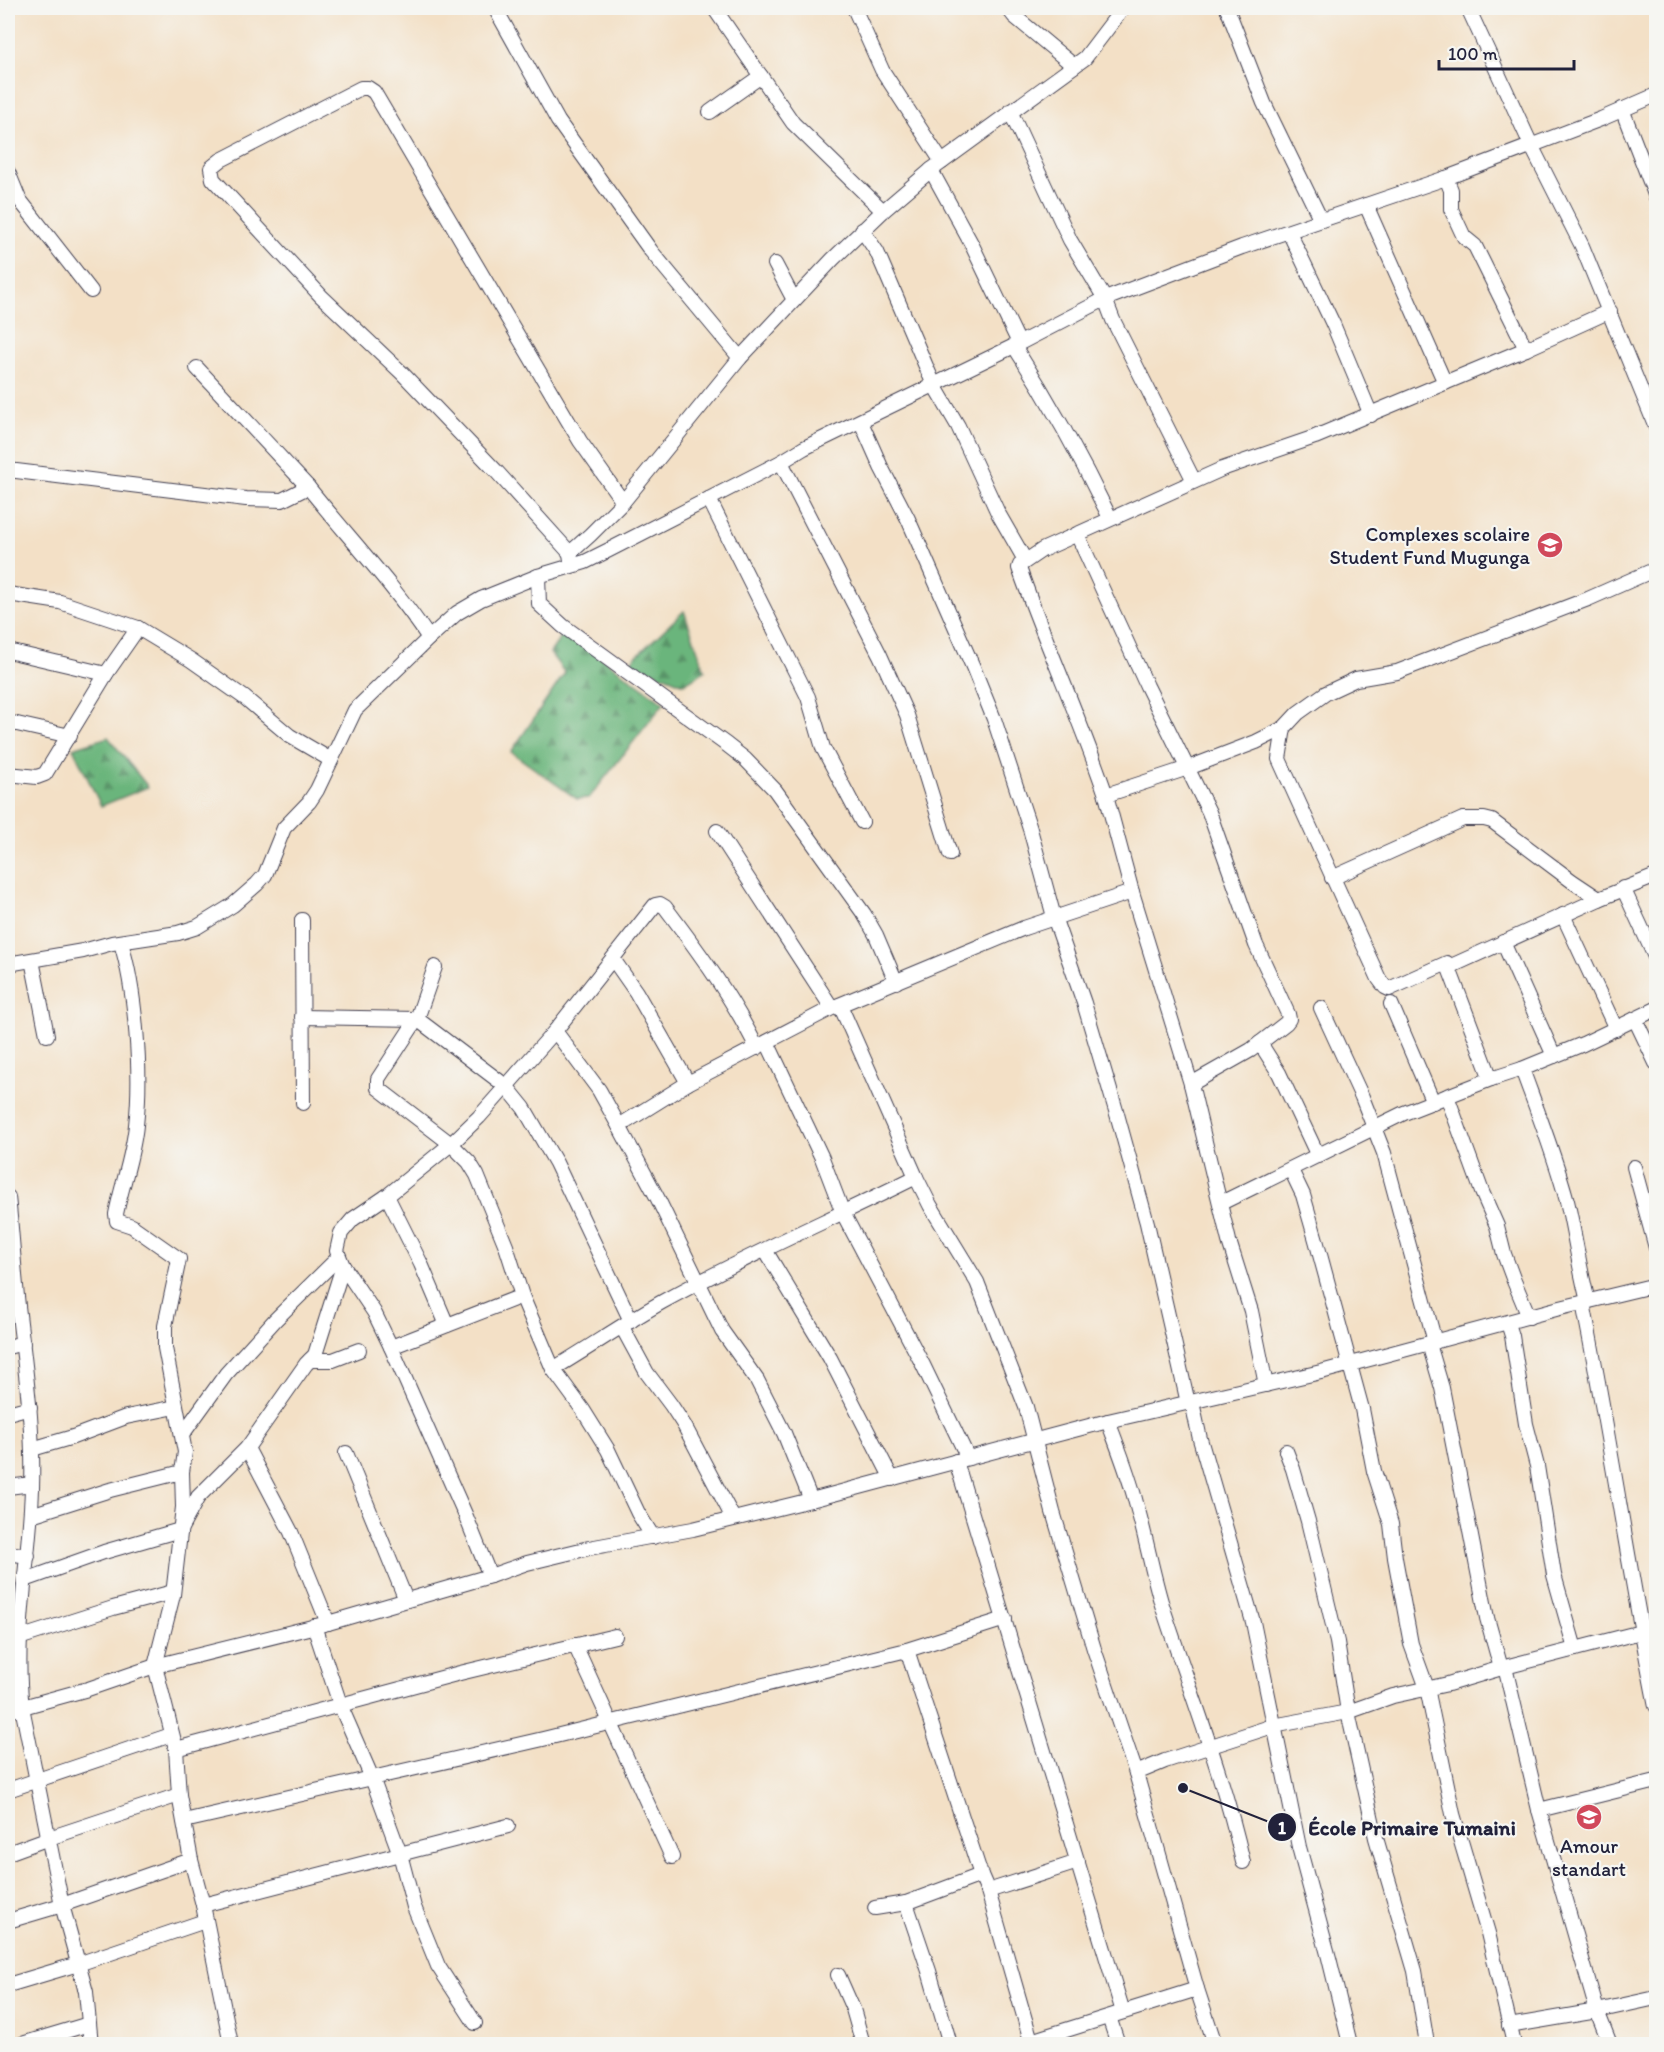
<svg xmlns="http://www.w3.org/2000/svg" width="1664" height="2052" font-family="Itim,sans-serif">
  <defs>
    <pattern id="forest-firs" width="22" height="20" patternUnits="userSpaceOnUse" patternTransform="scale(1.5)"><rect width="22" height="20" fill="#6bb57c"/><path d="M5 1l3.5 6h-7zM16 11l3.5 6h-7z" fill="#589367"/></pattern>
  </defs>
  <rect width="100%" height="100%" fill="#f6f6f2"/>
  <filter id="ink" filterUnits="userSpaceOnUse"><feTurbulence type="fractalNoise" baseFrequency=".0167" numOctaves="2"/><feDisplacementMap in="SourceGraphic" scale="12" xChannelSelector="R" yChannelSelector="G"/><feConvolveMatrix kernelMatrix="1 2 1 2 8 2 1 2 1" color-interpolation-filters="sRGB"/></filter>
  <filter id="wash" filterUnits="userSpaceOnUse"><feTurbulence type="fractalNoise" baseFrequency=".008" numOctaves="4" result="noise"/><feDisplacementMap in="SourceGraphic" scale="24" xChannelSelector="R" yChannelSelector="G"/><feGaussianBlur stdDeviation="1.35" result="paint"/><feColorMatrix in="noise" values="0 0 0 0 0 0 0 0 0 0 0 0 0 0 0 0 0 1.4 0 .05"/><feComposite in="paint" operator="in"/></filter>
  <g filter="url(#wash)">
    <rect width="100%" height="100%" fill="#f3e0c6"/>
    <!-- forest -->
    <g fill="url(#forest-firs)" stroke="#466c5c" stroke-width="1.5">
      <path d="M684,611L705,671L684,684L630,662Z"/>
      <path d="M565,631L664,703L589,798L577,799L511,752L565,673L550,653Z"/>
      <path d="M108,737L148,787L101,806L73,748Z"/>
    </g>
  </g>
  <g filter="url(#ink)">
    <g fill="none" stroke-linecap="round" stroke-linejoin="round">
      <defs>
        <g id="minor">
          <path d="M495,8L558,121L651,251L740,358"/>
          <path d="M714,8L793,123L883,211"/>
          <path d="M854,8L882,70L942,162"/>
          <path d="M1008,8L1014,16L1074,66"/>
          <path d="M1227,8L1264,103L1321,220"/>
          <path d="M1468,8L1531,145L1582,246L1656,427"/>
          <path d="M1622,109L1656,197"/>
          <path d="M1010,111L1070,240L1105,299L1113,320L1194,481"/>
          <path d="M710,112L761,76"/>
          <path d="M931,170L971,243L1019,343"/>
          <path d="M8,172L19,199L91,291"/>
          <path d="M1446,178L1451,190V209L1464,237L1475,246L1526,349"/>
          <path d="M1366,205L1445,383"/>
          <path d="M862,230L877,252L934,385L958,426L998,513L1025,560"/>
          <path d="M1289,232L1333,324L1371,415"/>
          <path d="M775,264L794,300"/>
          <path d="M1014,346C1050,402 1081,458 1110,518"/>
          <path d="M197,368L308,487"/>
          <path d="M861,422L881,467L908,519L973,667L994,719L1030,829L1054,917L1084,1003L1117,1114L1147,1223L1188,1403"/>
          <path d="M781,462L880,655L907,715L950,854"/>
          <path d="M8,470L246,499L282,500L308,487C348,537 393,584 429,638"/>
          <path d="M709,499L808,697L823,748L862,822"/>
          <path d="M1077,534L1147,686L1209,812L1256,945L1288,1014L1289,1019L1286,1023L1251,1050L1191,1084"/>
          <path d="M570,553L497,472L402,373L321,296L213,179L211,168L221,160L361,88H368L374,92L580,441L623,502"/>
          <path d="M571,561L570,553L590,535L623,502L740,358L833,259L883,211L931,170L1085,58L1123,8"/>
          <path d="M538,576L539,604L563,626L727,745L745,759L775,790L864,914L876,935L896,982"/>
          <path d="M8,594L60,602L138,628L191,660L245,698L290,736L331,760"/>
          <path d="M8,651L106,674"/>
          <path d="M8,722L70,736"/>
          <path d="M1284,728L1279,759L1379,979L1385,987L1389,989L1447,963L1491,1079"/>
          <path d="M8,774L37,777L45,774L106,674L138,628"/>
          <path d="M1106,795C1080,718 1046,645 1019,568L1020,565L1042,550L1222,469L1315,437L1526,349L1610,311"/>
          <path d="M717,831L832,1008"/>
          <path d="M1332,878L1463,819H1484L1492,821L1572,881L1599,899"/>
          <path d="M1623,888L1656,959"/>
          <path d="M1563,915L1616,1029"/>
          <path d="M302,920L303,1103"/>
          <path d="M1503,942L1554,1056"/>
          <path d="M121,943C136,992 142,1074 136,1125C133,1156 122,1184 116,1214L117,1221L132,1226L179,1259L165,1326V1348L185,1452L182,1472L183,1507L173,1595L155,1666L176,1749L179,1795L191,1860L203,1905L231,2044"/>
          <path d="M613,959L636,992L688,1083"/>
          <path d="M32,960L47,1035"/>
          <path d="M8,964L83,951L112,943L178,933L197,927L233,905L257,884L265,875L284,828L309,802L317,790L355,710L429,638L457,613L481,599L538,576L585,562L609,550L781,462L804,448L1014,346L1105,299L1242,247L1446,178L1601,119L1656,95"/>
          <path d="M435,967L417,1019L378,1079V1088L451,1144L469,1162L477,1175L506,1246L522,1296L553,1369L583,1410L608,1450L638,1513L653,1537"/>
          <path d="M1449,967L1599,899L1656,876"/>
          <path d="M1391,1004L1433,1102"/>
          <path d="M840,1005L916,1177L930,1205L977,1282L1026,1407L1053,1512L1094,1649L1136,1773L1197,1989L1215,2044"/>
          <path d="M1321,1008L1362,1097L1384,1153L1435,1342"/>
          <path d="M302,1017L417,1019L507,1087L524,1108L556,1163L631,1321"/>
          <path d="M1635,1019L1656,1063"/>
          <path d="M555,1031L599,1090L619,1126L658,1199L722,1331L757,1380L784,1433L811,1500"/>
          <path d="M767,1042L822,1158L843,1213L923,1365L968,1458"/>
          <path d="M1260,1043L1279,1073L1318,1156"/>
          <path d="M1522,1069C1538,1113 1555,1156 1567,1201C1575,1234 1579,1268 1588,1301"/>
          <path d="M1447,1096L1482,1192L1497,1226L1504,1254L1514,1281L1529,1317"/>
          <path d="M619,1126L688,1083L832,1008L1024,928L1132,892"/>
          <path d="M1634,1167L1656,1248"/>
          <path d="M1291,1170L1303,1195L1316,1240L1362,1409L1374,1471L1391,1524L1395,1558L1411,1644L1427,1688L1453,1814L1488,1933L1514,2044"/>
          <path d="M387,1196L421,1264L447,1325"/>
          <path d="M8,1197C12,1233 14,1270 18,1306C25,1367 34,1427 32,1488C30,1561 13,1633 22,1707L62,1905L86,1992L91,2044"/>
          <path d="M1221,1203L1404,1113L1491,1079L1522,1069L1583,1044L1656,1009"/>
          <path d="M765,1250L830,1358L892,1479"/>
          <path d="M1583,1303C1610,1437 1629,1572 1656,1706"/>
          <path d="M1508,1323L1512,1336L1526,1424L1537,1466L1554,1575L1575,1649"/>
          <path d="M622,1327L647,1373L671,1405L684,1425L733,1518"/>
          <path d="M1429,1344L1442,1388L1487,1618L1501,1668"/>
          <path d="M8,1347L23,1343"/>
          <path d="M391,1347L522,1296"/>
          <path d="M310,1360H333L359,1350"/>
          <path d="M553,1369C590,1347 625,1323 662,1302C745,1256 832,1219 916,1177"/>
          <path d="M1266,1385L1251,1311L1229,1241L1191,1084L1132,892L1106,795L1188,768L1256,742L1284,728L1298,713L1326,693L1356,679L1397,672L1588,599L1656,569"/>
          <path d="M1192,1402L1200,1439L1253,1622L1299,1847L1329,1958L1350,2044"/>
          <path d="M8,1413L30,1407"/>
          <path d="M1108,1421C1118,1448 1129,1475 1136,1503C1146,1537 1152,1572 1162,1605C1190,1691 1223,1774 1243,1862"/>
          <path d="M182,1435L226,1374L275,1320L339,1257"/>
          <path d="M247,1448L291,1532L328,1623"/>
          <path d="M32,1449L73,1437L126,1417L176,1407"/>
          <path d="M1286,1451L1293,1469L1308,1521L1337,1642L1348,1712L1376,1838L1415,1971L1427,2044"/>
          <path d="M346,1453L406,1600"/>
          <path d="M956,1461L1123,2012"/>
          <path d="M8,1487L32,1484"/>
          <path d="M31,1515L110,1490L182,1472"/>
          <path d="M8,1553L28,1556"/>
          <path d="M490,1576L465,1514L391,1347L374,1312L343,1266L337,1251L341,1233L353,1219L387,1196L451,1144L479,1117L555,1031L655,905L660,904L665,907C699,952 732,997 757,1048"/>
          <path d="M25,1580L104,1552L180,1530L198,1497L247,1448L306,1364L315,1355L343,1266"/>
          <path d="M314,1626L341,1707L372,1778L400,1854L414,1907L438,1966L475,2023"/>
          <path d="M19,1638L113,1608L173,1592"/>
          <path d="M575,1645L672,1857"/>
          <path d="M907,1650L981,1875L988,1891L1032,2044"/>
          <path d="M1505,1667L1539,1810L1597,2011L1610,2044"/>
          <path d="M8,1711L88,1689L155,1666L328,1623L490,1576L527,1563L589,1548L693,1529L811,1500L1108,1421L1321,1372L1556,1309L1656,1285"/>
          <path d="M176,1749L460,1673L615,1636"/>
          <path d="M1136,1773L1165,1761L1273,1726L1348,1712L1393,1696L1448,1684L1505,1667L1641,1632L1656,1630"/>
          <path d="M8,1790L171,1735"/>
          <path d="M1539,1810L1656,1781"/>
          <path d="M184,1821L543,1739L907,1650L1005,1619"/>
          <path d="M8,1853L49,1838L179,1795"/>
          <path d="M988,1891L1078,1862"/>
          <path d="M906,1903L929,1971L950,2044"/>
          <path d="M203,1905L508,1826"/>
          <path d="M875,1908L906,1903L981,1875"/>
          <path d="M8,1921L62,1905L191,1860"/>
          <path d="M838,1975L853,2009L863,2044"/>
          <path d="M8,1985L78,1964L205,1921"/>
          <path d="M1109,2017L1118,2044"/>
          <path d="M1509,2026L1597,2011L1656,1998"/>
          <path d="M1031,2041L1197,1989"/>
          <path d="M22,2044L89,2024"/>
        </g>
      </defs>
      <!-- minor casing -->
      <use href="#minor" stroke="#413e50" stroke-width="16"/>
      <!-- minor -->
      <use href="#minor" stroke="#fff" stroke-width="14"/>
    </g>
  </g>
  <!-- icons -->
  <defs>
    <symbol id="school-disc" viewBox="-11 -11 22 22"><circle r="9.5" fill="#d1495b" stroke="#f6f6f2"/><path d="M0-5L7-2L0 1L-7-2ZM-4 1L0 2.5L4 1V4Q0 6-4 4Z" fill="#fff"/></symbol>
  </defs>
  <g fill-rule="evenodd">
    <use href="#school-disc" x="1535" y="530" width="30" height="30"/>
    <use href="#school-disc" x="1574" y="1802" width="30" height="30"/>
  </g>
  <g text-anchor="middle" dominant-baseline="central" stroke-width="4.5" stroke-linejoin="round" paint-order="stroke">
    <!-- poi labels -->
    <g font-size="20" fill="#22223b" stroke="#f6f6f2" text-anchor="end">
      <text x="1530" y="534">Complexes scolaire<tspan x="1530" dy="23">Student Fund Mugunga</tspan></text>
      <text x="1589" y="1846" text-anchor="middle">Amour<tspan x="1589" dy="23">standart</tspan></text>
    </g>
  </g>
  <!-- callouts -->
  <path fill="none" stroke="#22223b" stroke-width="2" d="M1183 1788L1282 1827"/>
  <g fill="#22223b" stroke="#f6f6f2" stroke-width="2">
    <circle cx="1183" cy="1788" r="6"/>
    <circle cx="1282" cy="1827" r="15"/>
  </g>
  <g font-size="18" text-anchor="middle" font-weight="bold" fill="#fff">
    <text x="1282" y="1834">1</text>
  </g>
  <g font-size="21" text-anchor="middle" font-weight="bold" fill="#22223b" stroke="#f6f6f2" stroke-width="4.5" stroke-linejoin="round" paint-order="stroke">
    <text x="1412" y="1835">École Primaire Tumaini</text>
  </g>
  <!-- margin -->
  <rect width="1664" height="2052" fill="none" stroke="#f6f6f2" stroke-width="30"/>
  <!-- scale -->
  <path d="M1439 60v9h135v-9" fill="none" stroke="#22223b" stroke-width="3"/>
  <text x="1448" y="60" font-size="18" fill="#22223b" stroke="#f6f6f2" stroke-width="4.5" paint-order="stroke">100 m</text>
</svg>
